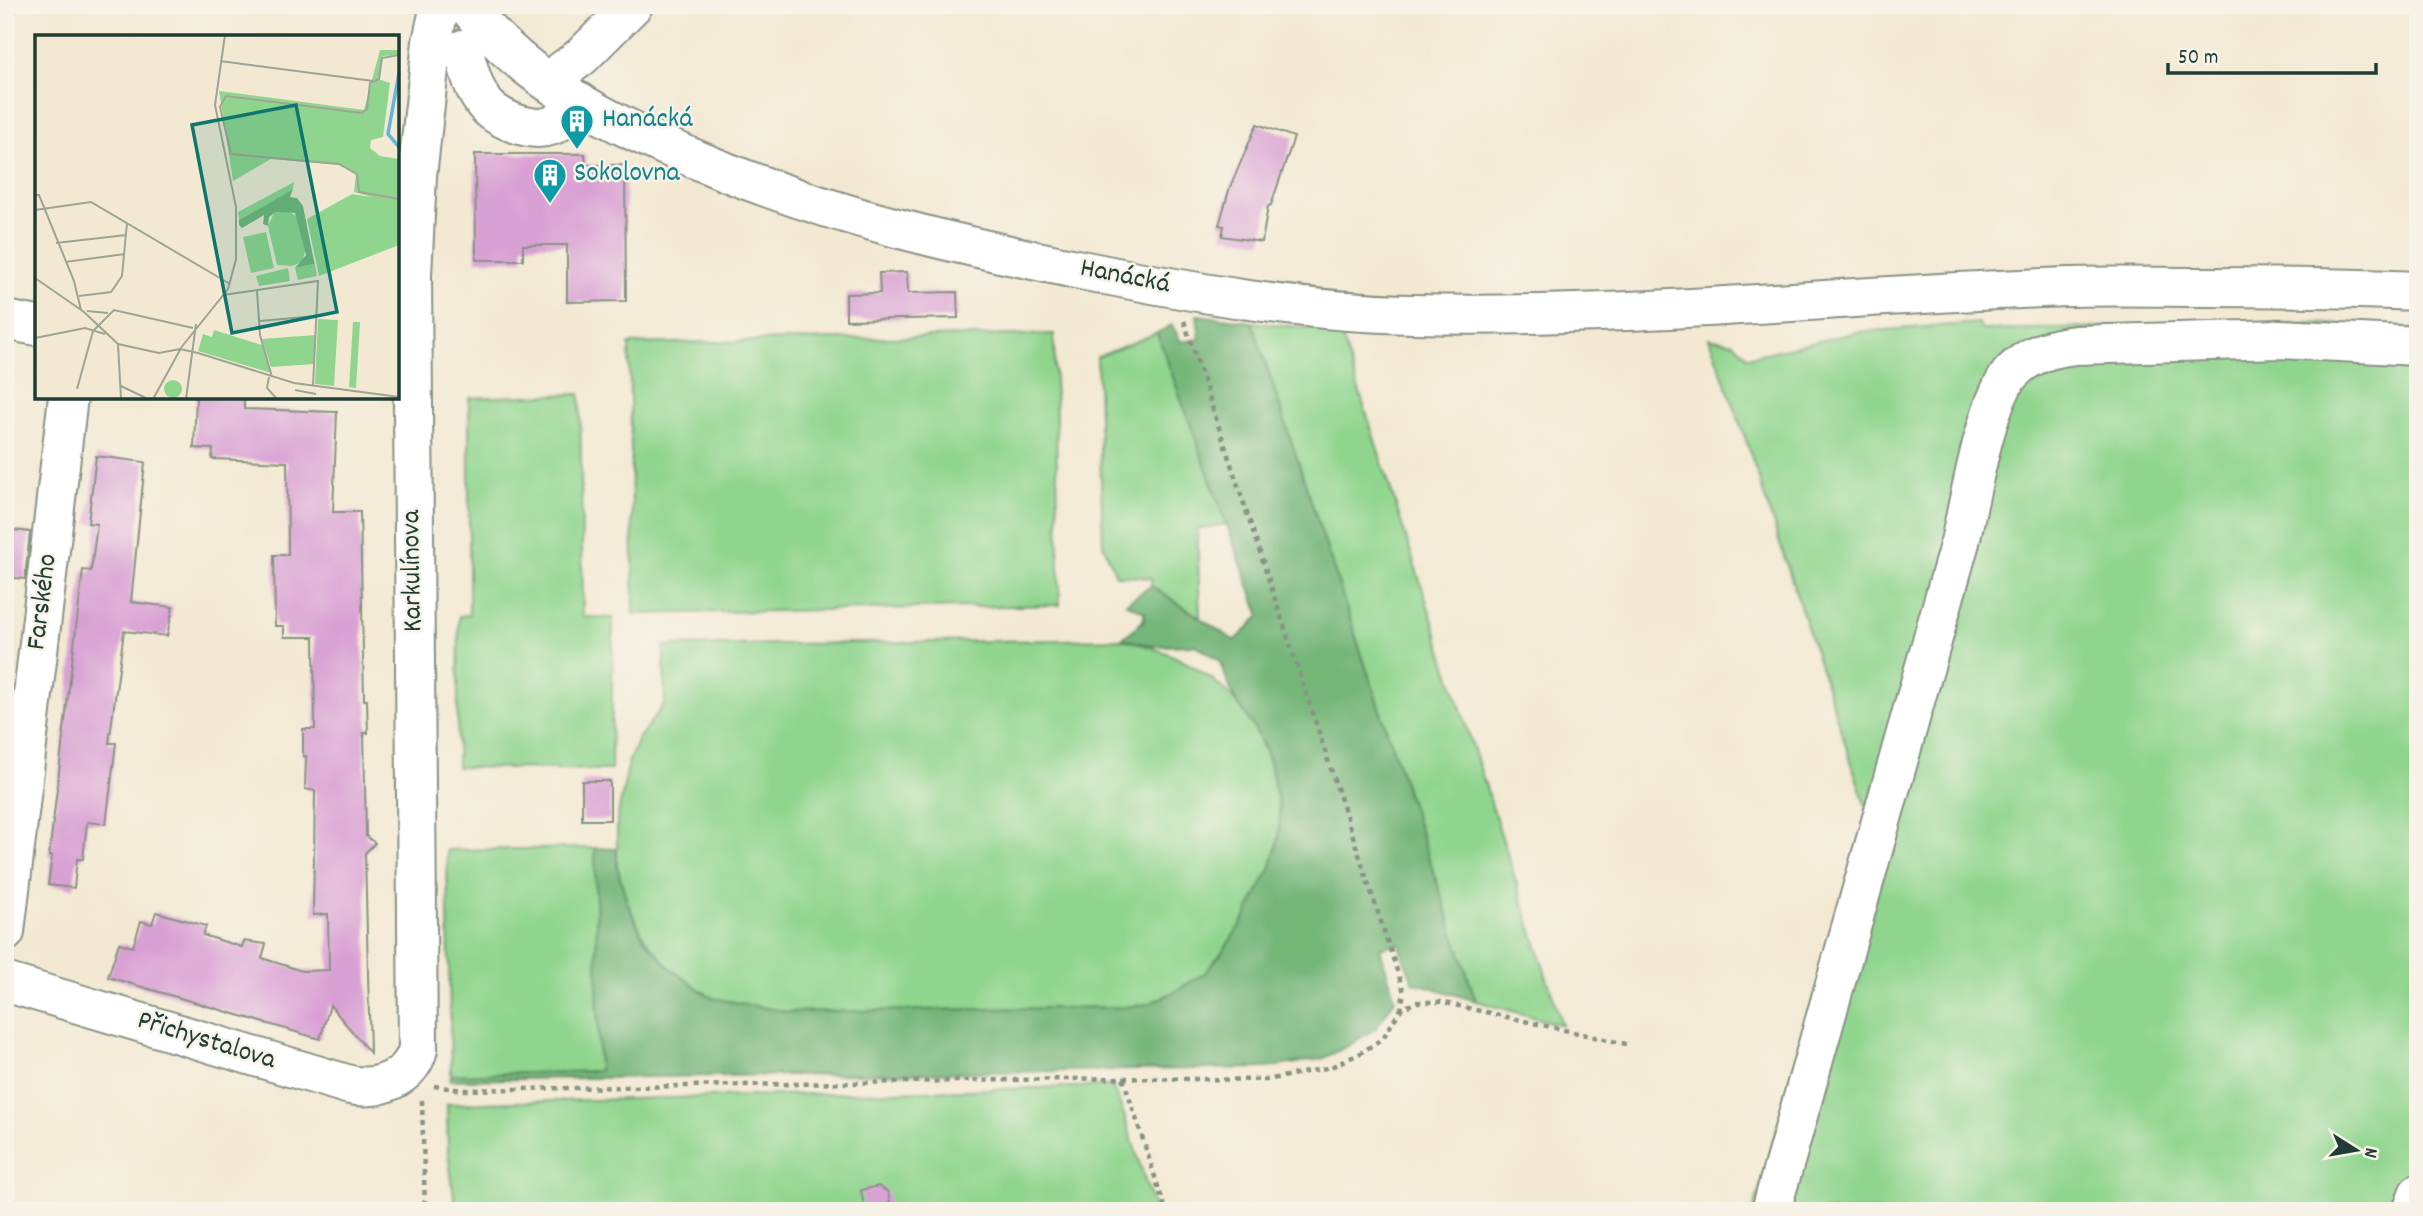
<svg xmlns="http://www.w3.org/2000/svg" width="2423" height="1216" font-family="Dekko,sans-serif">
  <rect width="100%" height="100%" fill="#f7f3e8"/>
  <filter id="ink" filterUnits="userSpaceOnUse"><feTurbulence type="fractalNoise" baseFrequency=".0143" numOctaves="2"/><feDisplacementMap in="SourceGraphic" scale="14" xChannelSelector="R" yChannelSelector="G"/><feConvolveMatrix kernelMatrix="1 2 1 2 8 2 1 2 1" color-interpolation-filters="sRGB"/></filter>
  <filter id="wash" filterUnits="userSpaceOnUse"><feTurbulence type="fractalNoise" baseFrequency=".00686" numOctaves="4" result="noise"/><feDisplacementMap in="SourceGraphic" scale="28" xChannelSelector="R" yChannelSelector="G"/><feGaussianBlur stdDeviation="1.57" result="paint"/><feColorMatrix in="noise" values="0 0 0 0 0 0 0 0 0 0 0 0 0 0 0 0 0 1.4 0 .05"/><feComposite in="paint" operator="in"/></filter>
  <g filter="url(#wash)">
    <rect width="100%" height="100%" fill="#f3e9d3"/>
    <!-- green -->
    <g fill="#90d58e" stroke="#588961" stroke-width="2">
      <path d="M1252,322L1340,331L1562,1025L1476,1001Z"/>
      <path d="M1979,323L1981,330L2313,323L2418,329V1211H1753L1870,806L1865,804L1747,443L1709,338L1734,343L1748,357L1858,332Z"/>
      <path d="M1157,333L1227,524L1197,529L1200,617L1151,586V578L1116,575L1103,544L1097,357Z"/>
      <path d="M1054,334L1060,605L634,614L629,344Z"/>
      <path d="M580,394L583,617L613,618L611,770L457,767L459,616L469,615V398Z"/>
      <path d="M1122,639C1199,657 1254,698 1273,778C1277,798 1281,815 1279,836C1276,866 1253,907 1236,932C1227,945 1218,960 1207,971C1196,982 1162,1001 1147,1005C1140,1006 1132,1006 1126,1007L787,1012L712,998L672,970L645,939L627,902L617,866V820L629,761L638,739L665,703L664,646Z"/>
      <path d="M595,848L599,1072L451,1075L447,850Z"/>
      <path d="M1112,1086L1122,1109L1155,1211H456L448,1152L447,1104Z"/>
    </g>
    <!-- forest -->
    <path fill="#74b679" stroke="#4a7a56" stroke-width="2" d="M1197,315L1252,322L1476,1001L1413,982L1398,943L1380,948L1395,999L1376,1028L1348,1046L1322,1059L1265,1068L450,1080L451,1075L599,1071L595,848L617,849V866L627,902L644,939L672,970L712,998L787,1012L1126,1007L1148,1004L1174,992L1206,972L1223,951L1243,921L1271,867L1279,838L1280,809L1267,752L1253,726L1234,698L1219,660L1195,645L1154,646L1122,639L1143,621L1145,612L1126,603L1151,586L1235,641L1260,616L1157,333L1172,325L1181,342L1200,339Z"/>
    <g id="blocks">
      <!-- building -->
      <g fill="#d9a0d4">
        <path d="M1257,124L1294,137L1271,205L1268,206L1262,242L1222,236L1224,226L1219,225L1230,187Z"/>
        <path d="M475,154H585L586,165H625L626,301L567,302V245H523V260H476Z"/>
        <path d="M907,272L908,293L957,292L958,318L846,320V294L880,293L879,273Z"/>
        <path d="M196,397H244V409L337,412L333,512H360L364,700H367L368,733H364L366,836L375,843L365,853L370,1053L330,1005L320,1039L108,977L119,943L133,947L141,921L152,924L156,912L206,926L203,935L242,947L244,941L266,944L262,958L302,971L329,970L328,914L313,915L315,791L305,789L306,756H303V729H315L314,637H284V626H275L274,555H288L287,462L212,459L213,449L194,448Z"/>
        <path d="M96,456L145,462L131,602L173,607L167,636L124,631L109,743H116L106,824L87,822L83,859H77L74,888L48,885L52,856H49L83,570L91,571L97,524L88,523Z"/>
        <path d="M5,529L30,532L25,579L5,577Z"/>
        <rect x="582" y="781" width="28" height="39"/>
        <path d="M878,1186L888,1192L890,1202L884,1211H865L861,1190Z"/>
      </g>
    </g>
  </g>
  <g filter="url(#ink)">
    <use href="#blocks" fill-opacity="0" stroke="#899384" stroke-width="2"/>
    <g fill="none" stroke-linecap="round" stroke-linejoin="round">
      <defs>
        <g id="minor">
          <path d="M467,5C526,86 629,132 719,169C836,217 957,245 1081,270C1189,292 1301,312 1413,314C1633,319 1852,294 2072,287C2116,286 2161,287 2204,287C2276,287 2347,288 2418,291"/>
          <path d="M463,49C468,66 472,86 482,100C493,118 530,133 550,126C562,123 571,111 580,102"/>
          <path d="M549,81L582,56L633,5"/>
          <path d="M5,320L37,326"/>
          <path d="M5,932L68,397"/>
          <path d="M5,982L350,1085C378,1091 411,1078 418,1049L412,275L417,176L432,42L440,5"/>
          <path d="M1771,1211L1960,542C1969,503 1986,400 2012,372C2030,354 2050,348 2075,345L2280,339L2418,346"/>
          <path d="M2412,1211L2418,1194"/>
        </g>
      </defs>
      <!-- minor casing -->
      <use href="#minor" stroke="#899384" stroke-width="42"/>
      <!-- path -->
      <g stroke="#899384" stroke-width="4.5" stroke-dasharray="5 5" stroke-linecap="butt">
        <path d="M1184,321L1404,992L1401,1009"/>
        <path d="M1123,1078L1267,1080L1331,1067L1359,1054L1383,1038L1401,1009L1417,1002H1441L1626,1044"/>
        <path d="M434,1086L462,1090L1123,1078L1166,1211"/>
        <path d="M422,1100L425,1211"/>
      </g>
      <!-- minor -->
      <use href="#minor" stroke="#fff" stroke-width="38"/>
    </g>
  </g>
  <!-- icons -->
  <defs>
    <symbol id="building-pin" viewBox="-11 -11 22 30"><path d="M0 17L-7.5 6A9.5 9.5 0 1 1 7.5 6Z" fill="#0f9aa8" stroke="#f7f3e8"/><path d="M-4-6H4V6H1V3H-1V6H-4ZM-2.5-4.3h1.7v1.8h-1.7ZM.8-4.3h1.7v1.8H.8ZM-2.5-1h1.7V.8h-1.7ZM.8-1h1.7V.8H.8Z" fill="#fff"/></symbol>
  </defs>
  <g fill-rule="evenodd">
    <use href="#building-pin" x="558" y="102" width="38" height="52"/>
    <use href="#building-pin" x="531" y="156" width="38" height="52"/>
  </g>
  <g text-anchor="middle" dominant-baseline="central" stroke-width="5" stroke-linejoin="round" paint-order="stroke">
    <!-- culture labels -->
    <g font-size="28" fill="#0d838f" stroke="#f7f3e8" text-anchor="start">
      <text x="602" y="121">Hanácká</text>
      <text x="574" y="175">Sokolovna</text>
    </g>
    <!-- street labels -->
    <g font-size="28" fill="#1f3d34" stroke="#f7f3e8">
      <text transform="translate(1125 278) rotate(11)">Hanácká</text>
      <text transform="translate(414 571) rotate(-91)">Karkulínova</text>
      <text transform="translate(44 602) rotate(-83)">Farského</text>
      <text transform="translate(206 1042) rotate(17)">Přichystalova</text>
    </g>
  </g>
  <!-- overview -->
  <g transform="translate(35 35)">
    <rect width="364" height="364" fill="#f3e9d3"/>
    <path d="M345,15H364V20L348,21L343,44L355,48L348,102L336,105L335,113L345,121L364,124V210L284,241L272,184L317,159L337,162L319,157L321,140L305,130L236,124L198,146L184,56L329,75ZM259,147L258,154L204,185L203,177ZM250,174L264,183L271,213L267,227L257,231L242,230L233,191L239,178ZM231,197L239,233L216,238L208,202ZM279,229L282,241L263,245L260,233ZM253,233L255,246L224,251L221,241ZM283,284L303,285L299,351L280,349ZM318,287H325L321,353L314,352ZM179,295L227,310L236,338L163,316L168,299L177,302ZM280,300L279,329L236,332L227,304ZM129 354a9 9 0 1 1 18 0a9 9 0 1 1-18 0Z" fill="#90d58e"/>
    <path d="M258,154L255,162L262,163L268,171L282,241L279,229L260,233L271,220L260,178L241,177L234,182L233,191L228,189L229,180L207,193L204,190V185Z" fill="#74b679"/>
    <path fill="none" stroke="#63b5de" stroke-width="3.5" d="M364,38L353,99L364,112"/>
    <path fill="none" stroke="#9ea493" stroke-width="2" d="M364,20L347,23L344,44L335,48L332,74L327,78L191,61L185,72L196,119L304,129L322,139L324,157L364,164M185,26L338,46M0,160H4L39,246L46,275M0,175L56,167L195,249M21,208L91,200M30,227L90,219M0,243L49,277L83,309L124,318L145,314L163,318L259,348L364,362M222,256L225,300L237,342M188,260L283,246L278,351M44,261L76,257L87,241L92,188M52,276L73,278M225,286L281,281M58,296L79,275L158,293M0,303L50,293L70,299M83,309L86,364M145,314L193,254L201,224V172L180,70L190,0M234,342L232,353L242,364M86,351L113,364M42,354L58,296M260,355L281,359M118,364L145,315M151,364L161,289"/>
    <path fill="#0f766e" fill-opacity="0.15" stroke="#0f766e" stroke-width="3.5" d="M261,70L302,277L197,298L157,90Z"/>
    <rect width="364" height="364" fill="none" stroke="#1f3d34" stroke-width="3.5"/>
  </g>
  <!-- margin -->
  <rect width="2423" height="1216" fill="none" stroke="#f7f3e8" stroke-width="28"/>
  <!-- north arrow -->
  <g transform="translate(2356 1150) rotate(101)" stroke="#f7f3e8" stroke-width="5" paint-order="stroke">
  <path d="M0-5L12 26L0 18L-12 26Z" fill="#1f3d34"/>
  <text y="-10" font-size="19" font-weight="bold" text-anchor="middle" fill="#1f3d34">N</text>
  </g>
  <!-- scale -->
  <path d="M2168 63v10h208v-10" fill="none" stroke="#1f3d34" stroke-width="3.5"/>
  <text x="2178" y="63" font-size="21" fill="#1f3d34" stroke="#f7f3e8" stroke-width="5" paint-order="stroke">50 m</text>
</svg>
